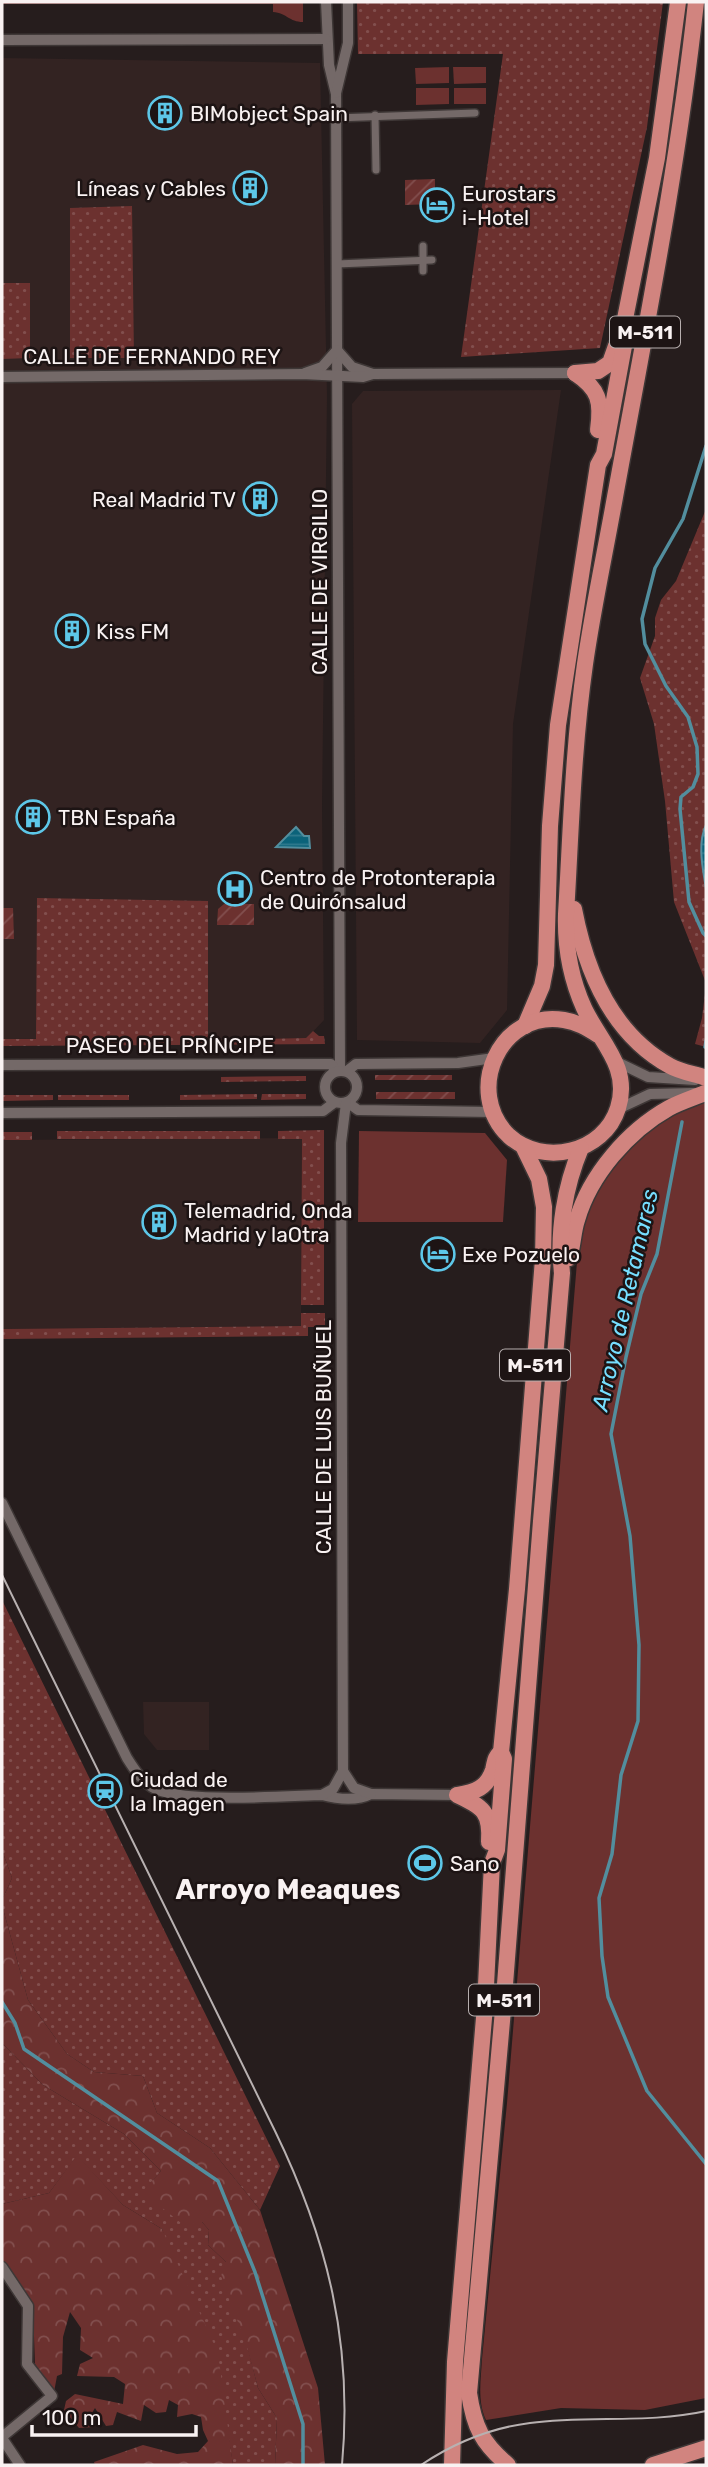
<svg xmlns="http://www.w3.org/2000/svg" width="708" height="2467" font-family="Rubik,sans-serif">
  <defs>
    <pattern id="grass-dots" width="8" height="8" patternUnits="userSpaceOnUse" patternTransform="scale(1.75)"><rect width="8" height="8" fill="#6c312f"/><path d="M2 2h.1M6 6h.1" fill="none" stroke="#824f4e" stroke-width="1.8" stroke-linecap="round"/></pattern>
    <pattern id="forest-crowns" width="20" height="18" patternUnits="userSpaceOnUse" patternTransform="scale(1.75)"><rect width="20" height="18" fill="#6c312f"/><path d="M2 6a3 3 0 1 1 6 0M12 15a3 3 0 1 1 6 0" fill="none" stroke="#824f4e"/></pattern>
    <pattern id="garden-furrows" width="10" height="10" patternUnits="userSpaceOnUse" patternTransform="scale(1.75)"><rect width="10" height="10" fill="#6c312f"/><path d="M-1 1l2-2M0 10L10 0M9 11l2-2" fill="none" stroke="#824f4e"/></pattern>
    <pattern id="water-rules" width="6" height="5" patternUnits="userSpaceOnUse" patternTransform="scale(1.75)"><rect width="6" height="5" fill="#0b637a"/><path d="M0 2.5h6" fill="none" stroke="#2f7a8d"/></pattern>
  </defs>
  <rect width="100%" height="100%" fill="#261d1d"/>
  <!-- built -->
  <g fill="#332322">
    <path d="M2,58L320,63L327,395L322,806L324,1020L307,1038L2,1039Z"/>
    <path d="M561,390L513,724L507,1010L480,1043L357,1040L352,404L363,391Z"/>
    <path d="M302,1138L301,1326L2,1329V1140Z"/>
    <path d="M143,1702H209V1750H157L144,1734Z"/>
  </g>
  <!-- grass -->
  <g fill="url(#grass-dots)">
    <path d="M357,2H663L647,127L600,348L461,357L503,54H358Z"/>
    <path d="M132,206L134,358H70V208Z"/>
    <path d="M2,283H30V358L2,359Z"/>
    <path d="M706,509V983L674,902L665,801L654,724L640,678L655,636V618L661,600L676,581Z"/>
    <path d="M37,898L208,901V1040L306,1038L313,1031L319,1036H324L325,1044L2,1046V1039H36Z"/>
    <path d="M706,985V1047L695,1044L702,1018Z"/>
    <path d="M306,1076V1081L221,1082V1077Z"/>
    <path d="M257,1094V1099L180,1100V1095Z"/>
    <path d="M262,1094H306V1099L261,1100Z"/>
    <path d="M2,1095H53V1100L2,1101Z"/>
    <rect x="58" y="1095" width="71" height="5"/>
    <path d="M324,1130V1305H301L302,1139H278V1131Z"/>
    <rect x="57" y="1131" width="203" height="8"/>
    <rect x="2" y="1132" width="30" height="8"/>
    <path d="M301,1313H325V1327H308V1336L2,1339V1329L301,1326Z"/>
    <path d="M2,1600L280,2166L260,2210L210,2148L157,2113L143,2076L94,2072L67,2054L28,2000L2,1905V1900L12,1878L2,1850Z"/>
    <path d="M2,2043L43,2085L124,2134L161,2171L143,2192L202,2222L209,2230L208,2245L226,2262L258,2388L277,2418L275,2465H233L226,2421L162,2229L123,2205L77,2156L49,2193L2,2204Z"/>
  </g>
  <!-- forest -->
  <g fill="url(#forest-crowns)">
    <path d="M2,1850L12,1878L2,1900Z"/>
    <path d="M2,1905L28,2000L67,2054L94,2072L143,2076L157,2113L210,2148L260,2210L318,2388L325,2465H275L277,2418L258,2388L247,2347L221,2276L226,2262L208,2245L209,2230L202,2222L185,2226L142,2192L161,2171L124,2134L43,2085L2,2043Z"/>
    <path d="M77,2155L123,2205L162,2229L218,2353L233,2465H95L94,2462L143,2445L177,2454L198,2452L208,2441L203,2430L201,2417L192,2414L177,2417L178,2405L169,2400L166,2412L156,2413L144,2405L141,2421L117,2412L113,2425L106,2426L95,2408L90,2416L95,2427L79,2428L64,2410L66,2401L75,2394L123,2404L125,2384L114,2377L77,2376L80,2364L93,2358L80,2350L81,2328L70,2312L63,2337L62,2374L57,2376L54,2392L35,2364L33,2308L2,2259V2204L49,2193Z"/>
  </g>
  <!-- park -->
  <g fill="#6c312f">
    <path d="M2,2H303V22C289,22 287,13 273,12V4H2Z"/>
    <path d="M449,67V83L416,84L415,68Z"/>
    <path d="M453,67H486V83L454,84Z"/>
    <path d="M416,88H449V104L416,105Z"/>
    <rect x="454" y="88" width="32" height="16"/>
    <path d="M701,1101L706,1102V2398L645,2410L561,2408L486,2420C477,2401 481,2379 482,2359L507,2103L579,1238L595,1192L613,1165L633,1142L667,1115Z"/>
    <path d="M359,1131L485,1133L507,1160L503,1222H358Z"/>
  </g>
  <!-- garden -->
  <g fill="url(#garden-furrows)">
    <path d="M435,179V204L405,205V180Z"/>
    <path d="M224,904H254V925H217L218,909Z"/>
    <path d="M2,908H13L14,939H2Z"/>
    <rect x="375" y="1075" width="77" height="5"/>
    <rect x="376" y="1092" width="79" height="7"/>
  </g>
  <!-- water -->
  <g fill="url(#water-rules)" stroke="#528e9e" stroke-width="2">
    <path d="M706,825V889C703,869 697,844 706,825Z"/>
    <path d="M296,827L304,836H309L310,848L276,847Z"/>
  </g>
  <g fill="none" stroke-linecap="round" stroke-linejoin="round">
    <!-- stream -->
    <g stroke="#528e9e" stroke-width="3.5">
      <path d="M706,446L683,519L655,568L642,619L645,644L666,686L688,717L697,747L698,774L693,787L681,797L680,809L689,902L703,933L706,936"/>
      <path d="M705,1047L706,1041"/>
      <path d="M682,1122L657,1254L641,1294L626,1357L611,1434L630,1536L639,1645L638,1721L621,1775L612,1854L599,1898L602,1956L608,1997L647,2091L706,2164"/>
      <path d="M2,2002L15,2023L24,2049L218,2181L255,2272L303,2424V2465"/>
    </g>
    <defs>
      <g id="pedestrian">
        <path d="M375,115L376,170"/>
        <path d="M336,118L475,113"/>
        <path d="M337,264L432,260"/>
        <path d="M423,271V246"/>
      </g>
      <g id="minor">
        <path d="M326,2L329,65L336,94L340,1070"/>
        <path d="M2,40L326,39"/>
        <path d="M336,93L348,43V2"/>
        <path d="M305,373L322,367L337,350L352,367L373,374"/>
        <path d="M2,377L302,374L363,377L373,374L575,373"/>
        <path d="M617,1062L648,1077L695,1080"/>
        <path d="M2,1065L331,1064L336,1071"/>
        <circle cx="341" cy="1087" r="16"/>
        <path d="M347,1071L356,1064L458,1063L494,1058"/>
        <path d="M347,1102L358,1110L493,1112"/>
        <path d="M618,1109L650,1094L694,1093"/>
        <path d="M2,1113L323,1111L335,1102"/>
        <path d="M2,1503L127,1758C134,1769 141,1780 152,1787C178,1804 286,1796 322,1795C337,1799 357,1801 371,1794L457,1795"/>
        <path d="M343,1771L354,1788L371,1794"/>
        <path d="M322,1795L333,1789L343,1771L341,1143L346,1103"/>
        <path d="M2,2267L28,2306L27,2364L52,2396L2,2437"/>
        <path d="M2,2438L20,2465"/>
      </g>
      <g id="trunk">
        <path d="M575,373C599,389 602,401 598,430"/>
        <path d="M575,373L598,371L610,363L616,346"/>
        <path d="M574,909C586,972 612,1034 670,1066C681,1072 695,1074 706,1078"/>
        <path d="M525,1026L542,986L546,965L550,826L558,725L598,465L604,454L624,346L622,334L657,158L678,2"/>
        <path d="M598,1035C587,1028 577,1022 564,1020C500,1009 463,1092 509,1136C543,1167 604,1153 618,1108C631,1067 600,1042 584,1008C571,979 565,946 566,914C571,831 573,748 585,664C593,608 605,553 615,497C645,332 678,168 696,2"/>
        <path d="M569,1258C573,1246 573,1232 577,1220C590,1175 628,1131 669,1108C680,1102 693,1098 705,1093"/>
        <path d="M457,1795C483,1807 491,1812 489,1842"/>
        <path d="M458,1795C475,1792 487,1788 493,1770C495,1763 494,1759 499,1754"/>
        <path d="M452,2465L455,2362L485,2006L492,1863L497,1850L504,1759L501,1752L517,1589L543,1259L544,1207L539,1179L523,1146"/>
        <path d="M508,2465C482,2443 474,2427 469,2393L503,2010L541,1521L562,1273C557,1232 565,1186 581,1148"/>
        <path d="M653,2465L706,2448"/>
      </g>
    </defs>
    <!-- pedestrian casing -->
    <use href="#pedestrian" stroke="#3e3736" stroke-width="10"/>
    <!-- minor casing -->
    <use href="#minor" stroke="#3e3736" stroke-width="13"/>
    <!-- trunk casing -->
    <use href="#trunk" stroke="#3e3736" stroke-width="19"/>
    <!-- pedestrian -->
    <use href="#pedestrian" stroke="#746968" stroke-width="7"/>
    <!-- minor -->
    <use href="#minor" stroke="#746968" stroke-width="10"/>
    <!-- trunk -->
    <use href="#trunk" stroke="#d1847f" stroke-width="16"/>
    <!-- tram -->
    <g stroke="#b8b1b1" stroke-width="2">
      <path d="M2,1575L275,2131C328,2240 353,2344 342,2465"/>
      <path d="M421,2465C454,2443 490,2428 530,2423C589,2415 648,2424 706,2411"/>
    </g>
  </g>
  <!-- icons -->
  <defs>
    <symbol id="building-ring" viewBox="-11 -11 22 22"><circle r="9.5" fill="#1d1414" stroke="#5dc7e8" stroke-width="1.5"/><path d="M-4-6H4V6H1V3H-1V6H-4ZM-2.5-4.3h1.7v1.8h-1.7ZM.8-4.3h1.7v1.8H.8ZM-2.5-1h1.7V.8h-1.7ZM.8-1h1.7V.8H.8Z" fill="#5dc7e8"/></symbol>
    <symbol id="hotel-ring" viewBox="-11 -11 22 22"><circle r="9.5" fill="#1d1414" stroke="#5dc7e8" stroke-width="1.5"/><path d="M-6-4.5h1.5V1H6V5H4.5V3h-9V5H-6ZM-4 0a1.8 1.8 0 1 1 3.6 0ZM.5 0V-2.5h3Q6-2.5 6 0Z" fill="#5dc7e8"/></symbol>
    <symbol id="hospital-ring" viewBox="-11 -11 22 22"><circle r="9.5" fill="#1d1414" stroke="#5dc7e8" stroke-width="1.5"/><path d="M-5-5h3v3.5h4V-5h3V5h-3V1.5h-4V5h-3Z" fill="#5dc7e8"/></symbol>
    <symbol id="station-ring" viewBox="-11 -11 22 22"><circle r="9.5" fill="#1d1414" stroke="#5dc7e8" stroke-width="1.5"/><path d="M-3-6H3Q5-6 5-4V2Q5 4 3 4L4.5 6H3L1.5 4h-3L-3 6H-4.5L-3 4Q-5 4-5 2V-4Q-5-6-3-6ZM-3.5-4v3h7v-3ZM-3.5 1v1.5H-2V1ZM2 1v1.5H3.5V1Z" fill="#5dc7e8"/></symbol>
    <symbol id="stadium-ring" viewBox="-11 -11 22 22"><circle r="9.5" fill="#1d1414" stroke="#5dc7e8" stroke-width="1.5"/><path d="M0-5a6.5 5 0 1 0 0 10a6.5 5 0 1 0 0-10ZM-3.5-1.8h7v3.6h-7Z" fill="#5dc7e8"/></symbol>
  </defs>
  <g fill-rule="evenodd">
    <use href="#building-ring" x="146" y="94" width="38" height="38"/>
    <use href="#building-ring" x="231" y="169" width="38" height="38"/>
    <use href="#hotel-ring" x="418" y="186" width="38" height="38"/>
    <use href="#building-ring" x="241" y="480" width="38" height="38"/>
    <use href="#building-ring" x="53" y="612" width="38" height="38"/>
    <use href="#building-ring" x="14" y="798" width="38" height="38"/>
    <use href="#hospital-ring" x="216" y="870" width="38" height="38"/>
    <use href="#building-ring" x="140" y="1203" width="38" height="38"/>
    <use href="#hotel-ring" x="419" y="1235" width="38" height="38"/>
    <use href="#station-ring" x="86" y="1772" width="38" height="38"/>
    <use href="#stadium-ring" x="406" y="1844" width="38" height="38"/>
  </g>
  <g text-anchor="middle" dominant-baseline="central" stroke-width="5" stroke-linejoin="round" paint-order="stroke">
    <!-- shield labels -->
    <g fill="#1d1414" stroke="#b7afaf" stroke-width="2">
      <rect x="610" y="316.5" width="70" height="31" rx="5"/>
      <rect x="500" y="1349.5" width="70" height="31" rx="5"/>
      <rect x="469" y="1984.5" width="70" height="31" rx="5"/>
    </g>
    <g font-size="19" font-weight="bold" fill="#f9f2f2">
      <text x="645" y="332">M-511</text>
      <text x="535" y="1365">M-511</text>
      <text x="504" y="2000">M-511</text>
    </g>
    <!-- poi labels -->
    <g font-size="21" fill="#f9f2f2" stroke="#1d1414" text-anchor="start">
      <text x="190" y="113">BIMobject Spain</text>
      <text x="226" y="188" text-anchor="end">Líneas y Cables</text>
      <text x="462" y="193">Eurostars<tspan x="462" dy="24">i-Hotel</tspan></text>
      <text x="236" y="499" text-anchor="end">Real Madrid TV</text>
      <text x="96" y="631">Kiss FM</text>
      <text x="58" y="817">TBN España</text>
      <text x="260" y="877">Centro de Protonterapia<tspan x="260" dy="24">de Quirónsalud</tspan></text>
      <text x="184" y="1210">Telemadrid, Onda<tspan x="184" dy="24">Madrid y laOtra</tspan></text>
      <text x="462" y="1254">Exe Pozuelo</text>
      <text x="130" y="1779">Ciudad de<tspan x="130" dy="24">la Imagen</tspan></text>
      <text x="450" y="1863">Sano</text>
    </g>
    <!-- street labels -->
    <g font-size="21" fill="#f9f2f2" stroke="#1d1414">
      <text x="152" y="356">CALLE DE FERNANDO REY</text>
      <text transform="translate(319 582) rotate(-90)">CALLE DE VIRGILIO</text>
      <text x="170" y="1045">PASEO DEL PRÍNCIPE</text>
      <text transform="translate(323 1437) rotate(-90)">CALLE DE LUIS BUÑUEL</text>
    </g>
    <!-- water labels -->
    <g font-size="23" font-style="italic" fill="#76deff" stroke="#1d1414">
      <text transform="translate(625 1300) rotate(-77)">Arroyo de Retamares</text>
    </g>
    <!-- district labels -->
    <g font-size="28" font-weight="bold" fill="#f9f2f2" stroke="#1d1414">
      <text x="288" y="1889">Arroyo Meaques</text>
    </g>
  </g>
  <!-- border -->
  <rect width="708" height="2467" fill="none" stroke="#f9f2f2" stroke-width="7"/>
  <!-- scale -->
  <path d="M32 2425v10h164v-10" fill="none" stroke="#f9f2f2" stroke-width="3.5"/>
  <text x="42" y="2425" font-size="21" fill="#f9f2f2" stroke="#1d1414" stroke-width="5" paint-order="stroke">100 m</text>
</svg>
